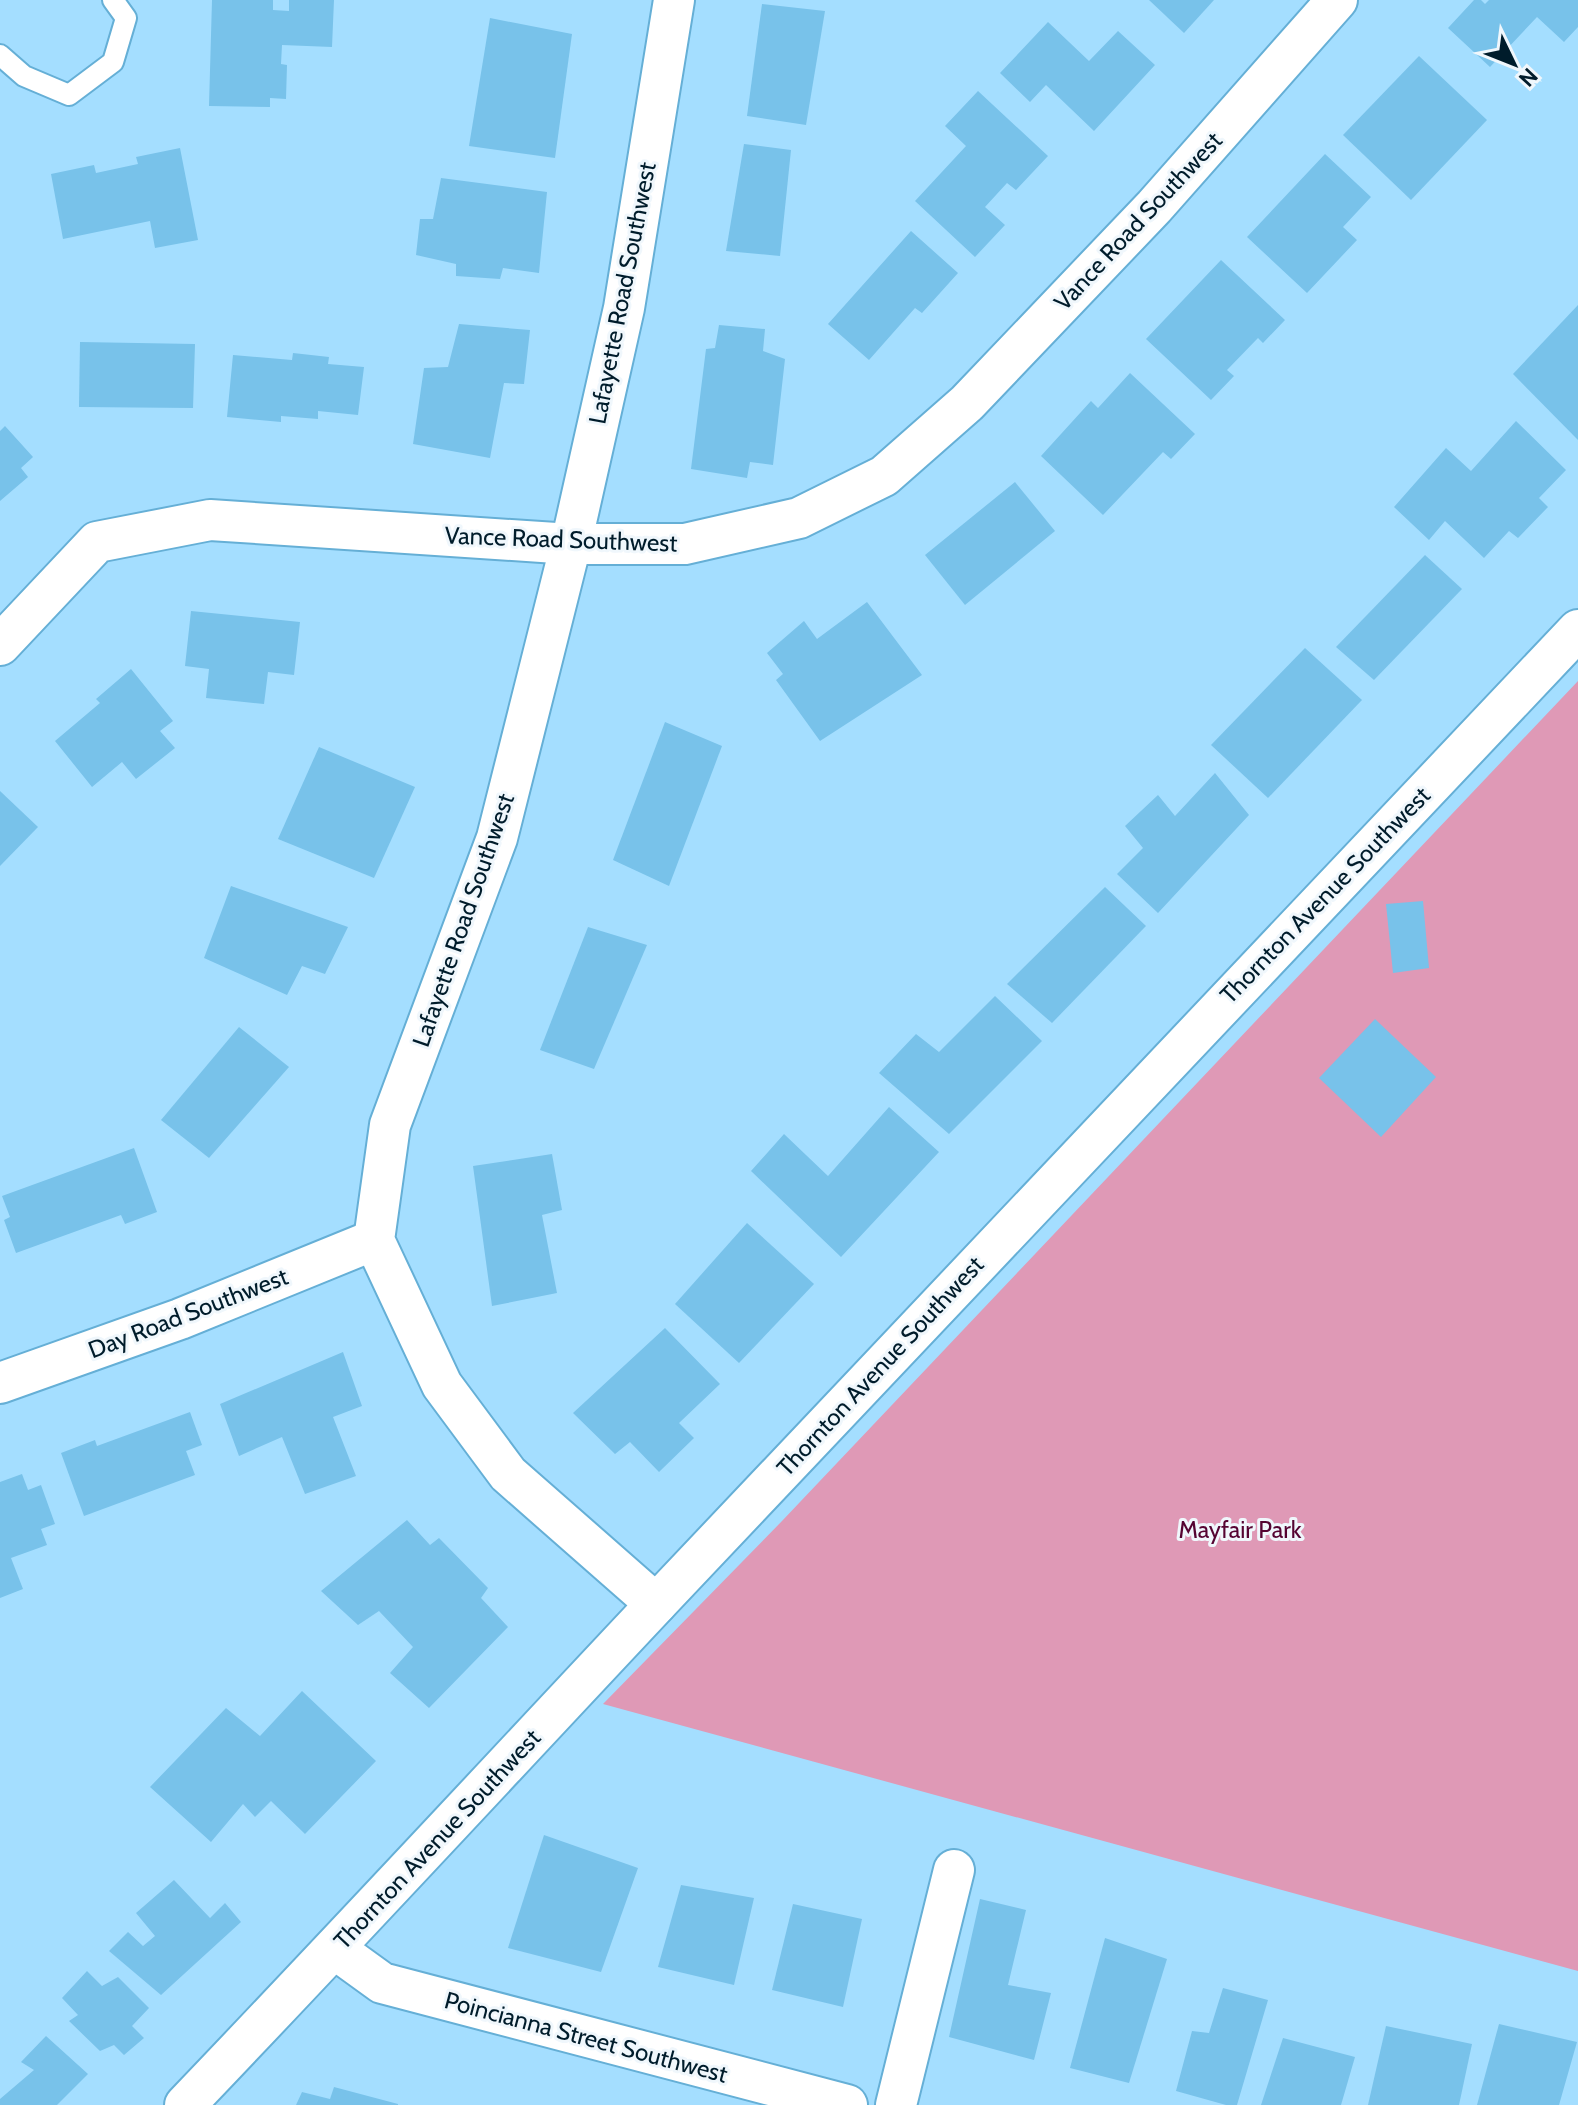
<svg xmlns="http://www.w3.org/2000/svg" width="1578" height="2105" font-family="Cabin,sans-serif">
  <rect width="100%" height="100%" fill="#a4deff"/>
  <!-- green -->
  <path fill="#df99b6" d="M1578,681V1971L603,1704L782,1521Z"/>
  <!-- building -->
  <g fill="#78c2ea">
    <path d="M212,0H273V10L289,11V0H334L332,47L282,45L281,64L287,65L286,99L270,98V107L209,106Z"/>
    <path d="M1149,0H1214L1184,33Z"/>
    <path d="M1474,0H1481L1485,4L1489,0H1578V27L1564,42L1537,17L1490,67L1448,28Z"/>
    <path d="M762,4L825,11L806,125L747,116Z"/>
    <path d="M490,18L572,34L555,158L469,146Z"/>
    <path d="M1048,22L1089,61L1118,31L1155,65L1094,131L1046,85L1030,102L1000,73Z"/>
    <path d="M1419,56L1487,120L1411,200L1343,135Z"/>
    <path d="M978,91L1048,156L1016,190L1007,183L985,207L1005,225L975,257L915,201L966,146L945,126Z"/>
    <path d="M744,144L791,150L780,256L726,251Z"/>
    <path d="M180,148L198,240L155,248L150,221L63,239L51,174L94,165L96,173L138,164L136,157Z"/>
    <path d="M1325,154L1371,197L1343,227L1357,240L1307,293L1247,237Z"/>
    <path d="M441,178L547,192L539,273L503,268L500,279L456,276V264L416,255L420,219H433Z"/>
    <path d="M911,231L958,273L922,313L915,308L869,360L828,324Z"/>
    <path d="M1221,260L1285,320L1263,343L1258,338L1227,370L1234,376L1211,400L1146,339Z"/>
    <path d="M1578,305V440L1513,374Z"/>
    <path d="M459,324L530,330L524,384L504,383L490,458L413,444L424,368L448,367Z"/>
    <path d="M719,325L765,329L763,351L785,359L773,465L750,462L747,478L691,469L706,349L715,348Z"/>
    <path d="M80,342L195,344L193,408L79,407Z"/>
    <path d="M293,353L329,357L328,364L364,367L358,415L318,411V419L281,416V422L227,417L233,355L292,360Z"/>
    <path d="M1130,373L1195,434L1171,459L1163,452L1103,515L1041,456L1091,401L1098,408Z"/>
    <path d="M1516,421L1566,470L1539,498L1548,507L1518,538L1509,531L1484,558L1445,521L1429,540L1394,507L1446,448L1471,471Z"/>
    <path d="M5,426L33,457L21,468L28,477L0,501V431Z"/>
    <path d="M1015,482L1055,531L965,605L925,555Z"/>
    <path d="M1425,555L1462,589L1374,680L1336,647Z"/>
    <path d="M867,602L922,675L820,741L776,680L783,674L767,653L804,621L817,639Z"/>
    <path d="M191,611L300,622L294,675L268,672L264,704L206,698L209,669L185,666Z"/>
    <path d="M1305,648L1362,700L1268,798L1211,745Z"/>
    <path d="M131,669L173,721L160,731L175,748L136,779L122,762L92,787L55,741L100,703L96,699Z"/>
    <path d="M665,722L722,746L669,886L613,860Z"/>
    <path d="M319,747L415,787L374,878L278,839Z"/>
    <path d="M1215,773L1249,815L1158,913L1117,874L1143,848L1125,826L1158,795L1175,816Z"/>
    <path d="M0,791L38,827L0,866Z"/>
    <path d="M231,886L348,927L325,974L302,966L287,995L204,958Z"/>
    <path d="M1105,887L1146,926L1052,1023L1007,984Z"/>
    <path d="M1423,901L1429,968L1393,973L1386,904Z"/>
    <path d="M588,927L647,945L594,1069L540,1050Z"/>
    <path d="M995,996L1042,1041L949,1134L879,1073L916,1034L939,1052Z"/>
    <path d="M1375,1019L1436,1077L1381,1137L1319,1078Z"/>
    <path d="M239,1027L289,1067L209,1158L161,1120Z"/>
    <path d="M889,1107L939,1152L841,1257L751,1171L784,1134L828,1176Z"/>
    <path d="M134,1148L157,1212L125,1224L121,1215L16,1253L4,1220L10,1217L2,1196Z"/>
    <path d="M552,1154L562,1210L542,1215L557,1293L492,1306L473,1166Z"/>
    <path d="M747,1223L814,1284L739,1363L675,1304Z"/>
    <path d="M665,1328L720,1384L679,1423L694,1438L659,1472L630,1442L615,1454L573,1413Z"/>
    <path d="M343,1352L362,1406L333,1417L356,1476L305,1494L282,1437L239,1456L220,1404Z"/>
    <path d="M190,1412L202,1445L186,1451L195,1475L84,1516L61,1453L95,1440L97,1446Z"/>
    <path d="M22,1474L28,1490L41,1485L55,1524L41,1529L47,1545L11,1558L23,1589L0,1598V1482Z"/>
    <path d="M407,1520L430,1545L439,1538L488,1588L481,1598L508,1627L429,1708L390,1673L413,1647L379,1611L358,1625L321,1591Z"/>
    <path d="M302,1691L376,1761L305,1834L271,1801L255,1817L243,1804L211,1842L150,1787L226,1708L260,1736Z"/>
    <path d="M544,1835L638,1868L601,1972L508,1948Z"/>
    <path d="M174,1880L210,1918L225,1903L241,1922L161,1995L109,1951L128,1932L143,1946L155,1936L136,1913Z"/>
    <path d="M681,1885L754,1898L734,1985L658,1967Z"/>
    <path d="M980,1899L1026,1910L1008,1985L1051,1993L1034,2060L949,2037Z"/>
    <path d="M793,1904L862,1919L843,2007L772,1990Z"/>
    <path d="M1105,1938L1167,1959L1129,2083L1070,2068Z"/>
    <path d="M87,1971L102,1986L118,1977L149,2008L132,2026L144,2038L124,2055L114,2045L100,2051L69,2021L78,2015L62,1998Z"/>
    <path d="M1223,1988L1268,2000L1237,2105H1226L1176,2091L1192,2031L1209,2033Z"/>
    <path d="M1499,2024L1577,2042L1559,2105H1477Z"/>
    <path d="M1386,2026L1472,2044L1459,2105H1368Z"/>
    <path d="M46,2036L88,2074L57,2105H0V2099L34,2070L21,2062Z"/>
    <path d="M1283,2038L1355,2057L1341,2105H1261Z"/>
    <path d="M334,2087L398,2104V2105H296L302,2092L330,2099Z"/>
  </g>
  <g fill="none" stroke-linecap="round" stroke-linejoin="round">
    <defs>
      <path id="lane" d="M0,55L24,76L69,95L113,62L126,18L113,0"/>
      <g id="street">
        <path d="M0,645L97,542L210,520L571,544H685L799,518L884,476L967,403L1154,207L1337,0"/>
        <path d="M0,1383L180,1319L374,1240"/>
        <path d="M656,1604L508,1474L442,1385L374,1240L390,1125L497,838L571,544L624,308L674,0"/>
        <path d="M335,1949L382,1983L847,2105"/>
        <path d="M185,2105C345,1938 502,1768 660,1600C965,1275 1271,952 1578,630"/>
        <path d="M896,2105L954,1870"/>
      </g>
    </defs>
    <!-- lane casing -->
    <use href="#lane" stroke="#65afd6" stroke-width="24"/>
    <!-- street casing -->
    <use href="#street" stroke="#65afd6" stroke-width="44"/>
    <!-- lane -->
    <use href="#lane" stroke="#fff" stroke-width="20"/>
    <!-- street -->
    <use href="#street" stroke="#fff" stroke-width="40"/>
  </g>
  <g text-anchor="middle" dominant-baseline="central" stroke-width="6" stroke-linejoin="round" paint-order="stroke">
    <!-- street labels -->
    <g font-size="24" fill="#001c2b" stroke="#f0f7fc">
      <text transform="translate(1138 221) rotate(-47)">Vance Road Southwest</text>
      <text transform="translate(622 293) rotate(-79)">Lafayette Road Southwest</text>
      <text transform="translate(561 539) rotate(2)">Vance Road Southwest</text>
      <text transform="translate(1325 895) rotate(-46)">Thornton Avenue Southwest</text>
      <text transform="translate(463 920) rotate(-71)">Lafayette Road Southwest</text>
      <text transform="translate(188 1313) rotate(-21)">Day Road Southwest</text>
      <text transform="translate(880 1366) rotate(-47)">Thornton Avenue Southwest</text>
      <text transform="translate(437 1839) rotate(-47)">Thornton Avenue Southwest</text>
      <text transform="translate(586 2037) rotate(15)">Poincianna Street Southwest</text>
    </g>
    <!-- park labels -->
    <g font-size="24" fill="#550432" stroke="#f0f7fc">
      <text x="1240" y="1529">Mayfair Park</text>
    </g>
  </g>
  <!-- north arrow -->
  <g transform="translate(1514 64) rotate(133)" stroke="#f0f7fc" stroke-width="6" paint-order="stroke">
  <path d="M0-6L14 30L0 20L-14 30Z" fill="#001c2b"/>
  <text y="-12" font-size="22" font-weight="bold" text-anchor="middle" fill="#001c2b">N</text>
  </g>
</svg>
